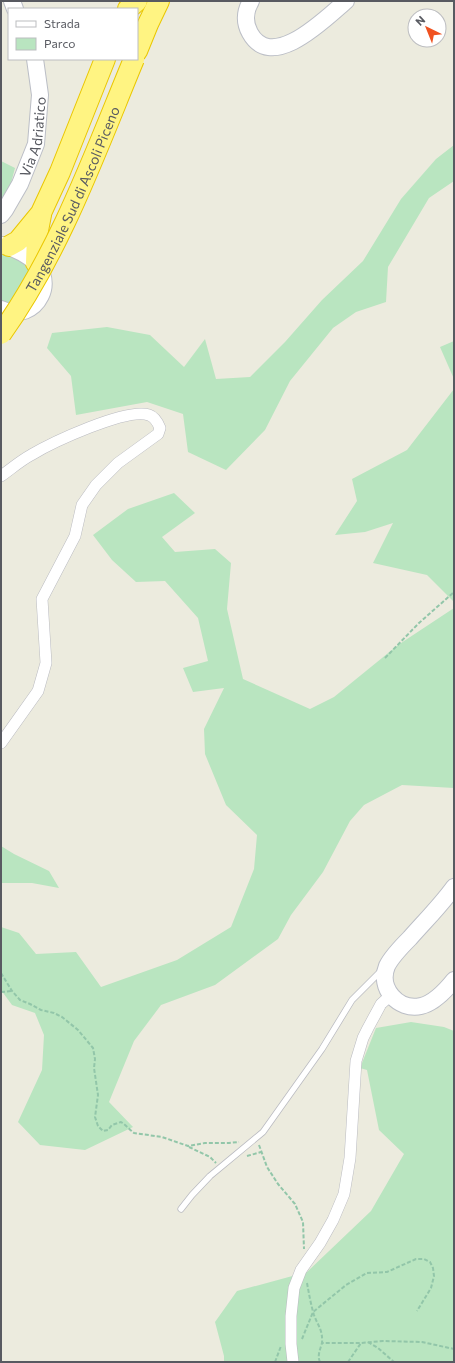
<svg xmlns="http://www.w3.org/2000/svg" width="455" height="1363" font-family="Commissioner,sans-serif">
  <rect width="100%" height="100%" fill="#ecebde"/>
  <!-- green -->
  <g fill="#b9e5c0">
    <path d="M454,145V181L429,198L388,267L386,302L356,312L333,328L290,381L265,430L226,470L188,452L183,414L147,402L76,415L71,376L47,348L52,333L107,327L150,335L184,367L205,339L216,379L250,377L285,342L322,300L363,261L401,199L436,159Z"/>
    <path d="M1,161L15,168L11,183L1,204Z"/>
    <path d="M1,251L32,266L27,303H1Z"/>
    <path d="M454,341V379L440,347Z"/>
    <path d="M454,389V602L427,575L373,563L393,523L365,532L335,535L357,501L352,479L407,450Z"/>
    <path d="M174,493L195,513L162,537L175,552L215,549L231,563L227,609L243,679L310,709L334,697L398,645L454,608V788L402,785L364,805L350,821L323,872L291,915L278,939L215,985L161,1005L134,1041L109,1102L133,1127L85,1150L40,1145L18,1122L42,1070L44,1035L35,1013L12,1005L1,990V927L19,933L36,954L76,952L101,987L177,960L231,927L254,869L257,835L226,805L205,754L204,729L224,688L193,692L183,668L208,661L198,618L165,581L136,582L112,560L93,535L128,509Z"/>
    <path d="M1,846L14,854L49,871L59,888L32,883H1Z"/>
    <path d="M411,1022L444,1027L454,1031V1362H224V1356L215,1322L237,1291L307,1272L371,1211L404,1154L379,1130L367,1070L360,1068L376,1028Z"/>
  </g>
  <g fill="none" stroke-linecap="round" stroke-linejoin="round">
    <defs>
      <path id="lane" d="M181,1209L192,1195L210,1176L263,1132L322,1049L352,1000L382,970"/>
      <g id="street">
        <path d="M1,476C11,469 20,461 31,455C51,443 127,407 149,415C155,417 158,423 160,428L158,434L118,463L96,485L82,505L75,536L42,599L46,663L38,691L1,743"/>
        <path d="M293,1362L291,1344V1316L294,1288L301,1270L320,1243L333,1220L344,1194L350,1158L356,1061L363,1038L368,1028L381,1004L391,995"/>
      </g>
      <g id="secondary">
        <path d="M12,1L15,9"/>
        <path d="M251,1C245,11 244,22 250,33C272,73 326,18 346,1"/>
        <path id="s1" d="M1,215L5,210L20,184L36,144L40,95L35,59"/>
        <path d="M1,245C10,246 16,250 24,254C64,276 36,326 1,309"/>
        <path d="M454,887C441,905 425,921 410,938C402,946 392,956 387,966C378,988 398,1011 421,1006C434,1003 446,990 454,980"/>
      </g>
      <g id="highway">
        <path d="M128,9L137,1"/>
        <path d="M137,51L148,24L159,1"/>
        <path d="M9,246L18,241L41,213L60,172L105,59"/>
        <path d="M36,263L37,236L41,215"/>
      </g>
    </defs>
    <!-- lane casing -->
    <use href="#lane" stroke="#babbc1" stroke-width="7"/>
    <!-- street casing -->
    <use href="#street" stroke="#babbc1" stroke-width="12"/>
    <!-- secondary casing -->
    <use href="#secondary" stroke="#bbbec6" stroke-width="18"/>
    <!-- highway casing -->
    <use href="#highway" stroke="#eac700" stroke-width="22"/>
    <!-- path -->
    <g stroke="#92c6a9" stroke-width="2" stroke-dasharray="4 2" stroke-linecap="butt">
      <path d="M385,658L419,623L454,592"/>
      <path d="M1,973L12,991L20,1000L30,1004L41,1010L54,1013L62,1017L78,1030L93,1048L95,1059L94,1068L98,1095L95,1117L98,1126L103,1131L108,1130L112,1125L121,1122C126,1125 130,1130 134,1133L162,1137L188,1146L205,1143H229L239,1142"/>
      <path d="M1,992L12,991"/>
      <path d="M259,1145L267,1167L278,1184L295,1204L303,1222L304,1249"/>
      <path d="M189,1147L210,1157L216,1163"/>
      <path d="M247,1156L261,1152"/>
      <path d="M307,1283C309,1294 311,1305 314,1315C318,1326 323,1330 322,1343H361L383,1341L422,1342L454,1349"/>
      <path d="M302,1339L313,1312L346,1285L367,1273L387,1272L416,1259H424L430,1262L433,1268L434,1276L431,1288L417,1311"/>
      <path d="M368,1342L378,1348L394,1362"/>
      <path d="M275,1362L281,1346"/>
      <path d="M320,1362C317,1356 320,1350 322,1343"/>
      <path d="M348,1362L361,1343"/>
    </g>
    <!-- lane -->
    <use href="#lane" stroke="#fff" stroke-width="5.5"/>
    <!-- street -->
    <use href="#street" stroke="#fff" stroke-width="11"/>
    <!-- secondary -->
    <use href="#secondary" stroke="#fff" stroke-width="16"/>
    <!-- highway -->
    <use href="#highway" stroke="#fff482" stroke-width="20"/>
    <defs>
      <g id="highway-bridge">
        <path id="s2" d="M1,334C60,251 95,153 134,59"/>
      </g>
    </defs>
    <!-- highway-bridge casing -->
    <use href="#highway-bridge" stroke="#eac700" stroke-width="22" stroke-linecap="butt"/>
    <!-- highway-bridge -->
    <use href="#highway-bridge" stroke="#fff482" stroke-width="20"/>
  </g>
  <g text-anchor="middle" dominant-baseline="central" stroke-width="3.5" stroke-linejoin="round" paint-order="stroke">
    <!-- street labels -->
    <g font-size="14" fill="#585a61" stroke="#fff">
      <text stroke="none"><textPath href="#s1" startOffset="86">Via Adriatico</textPath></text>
      <text stroke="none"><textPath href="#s2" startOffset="153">Tangenziale Sud di Ascoli Piceno</textPath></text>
    </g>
  </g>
  <!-- border -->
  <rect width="455" height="1363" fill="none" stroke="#585a61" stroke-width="4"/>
  <!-- legend -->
  <rect x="8" y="8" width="130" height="52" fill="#ffffff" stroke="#bcbdc0"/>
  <rect x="16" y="21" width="20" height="6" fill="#ffffff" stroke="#bcbdc0"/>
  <text x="44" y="28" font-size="12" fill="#585a61">Strada</text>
  <rect x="16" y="38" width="20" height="12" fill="#b9e5c0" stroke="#bcbdc0"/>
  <text x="44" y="48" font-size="12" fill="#585a61">Parco</text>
  <!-- north arrow -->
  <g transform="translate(427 28) rotate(317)"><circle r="19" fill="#ffffff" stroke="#bcbdc0"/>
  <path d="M0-3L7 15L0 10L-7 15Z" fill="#f05220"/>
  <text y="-6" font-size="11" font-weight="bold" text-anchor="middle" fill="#585a61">N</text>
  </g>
</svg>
